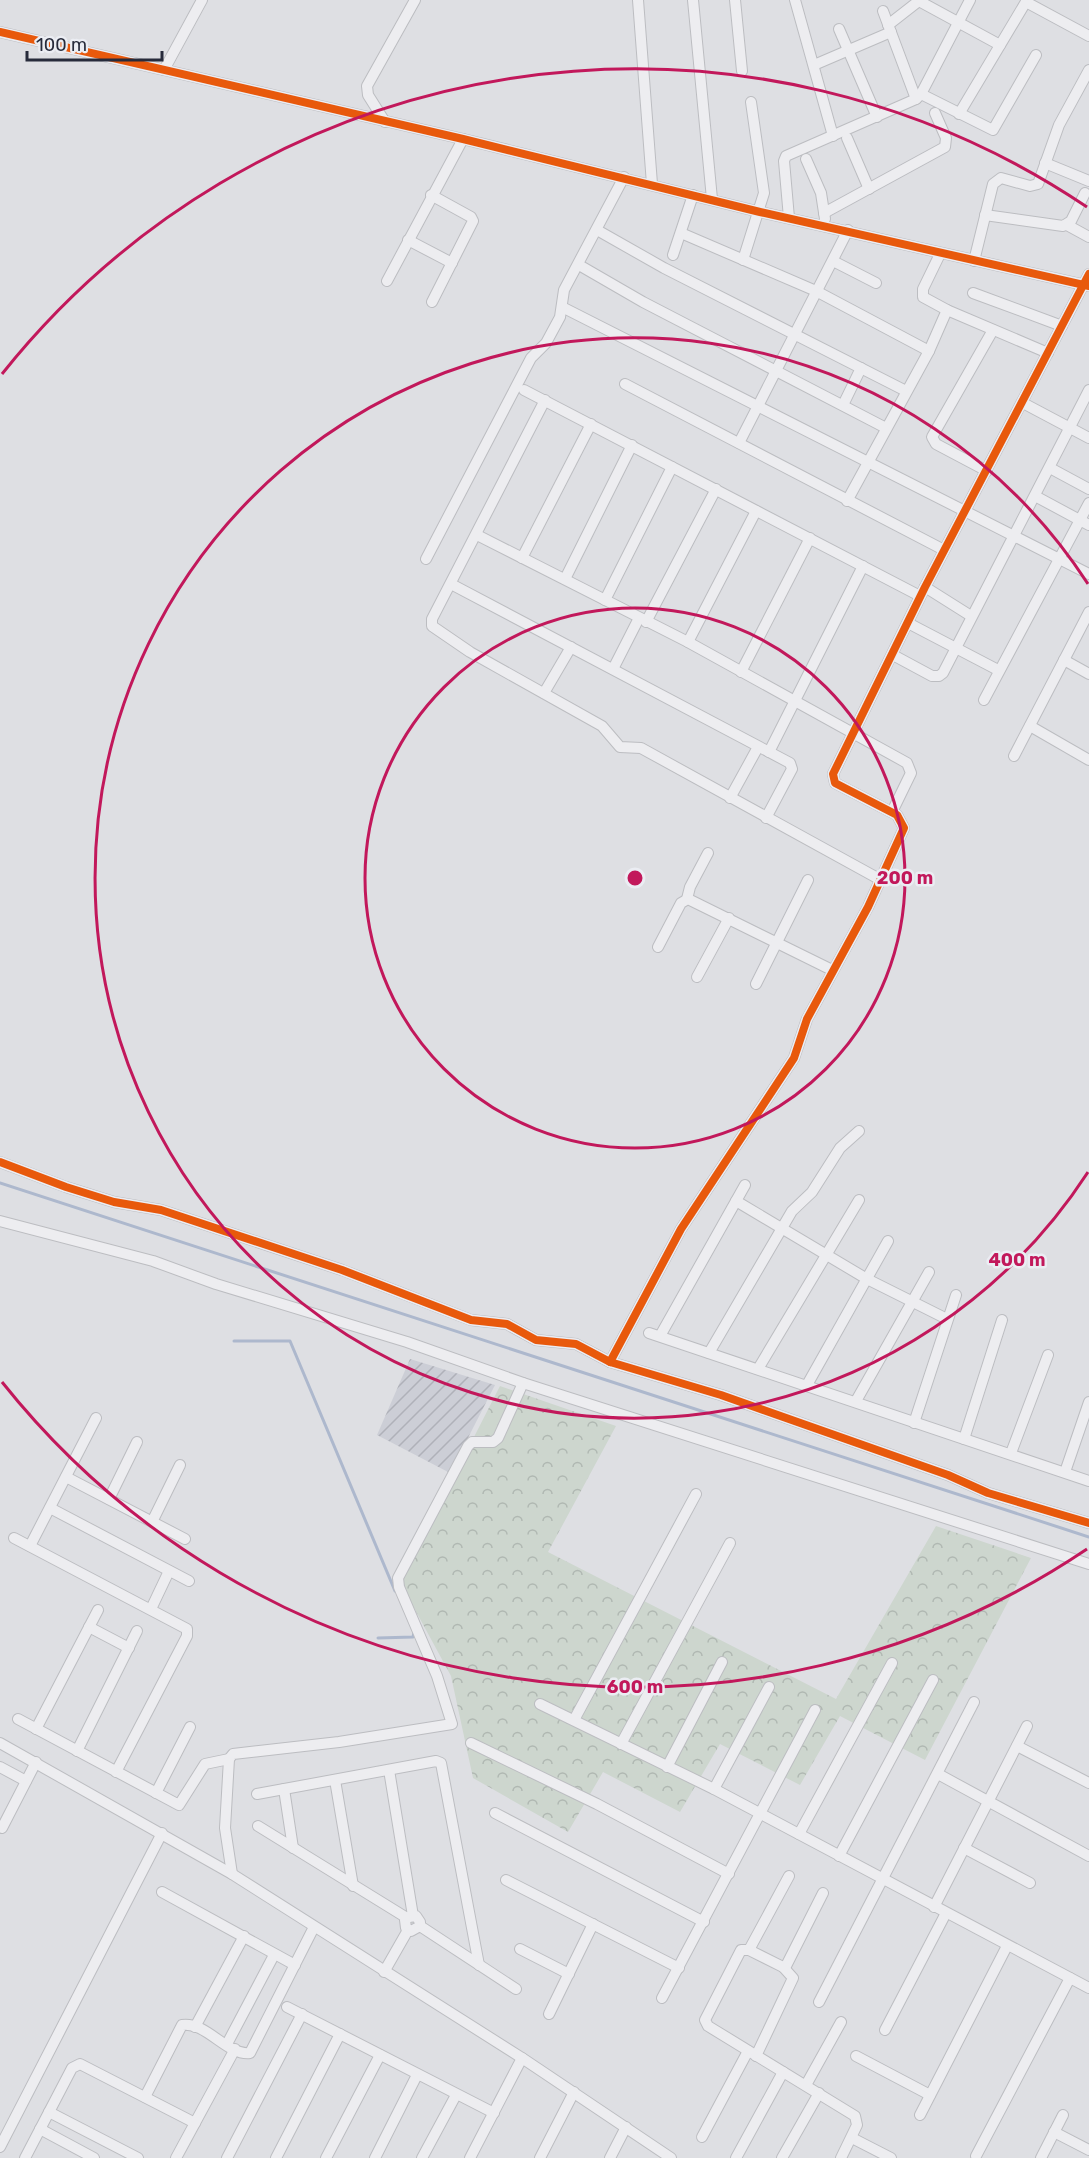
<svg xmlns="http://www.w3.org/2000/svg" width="1089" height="2158" font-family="Rubik,sans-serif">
  <defs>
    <pattern id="industrial-furrows" width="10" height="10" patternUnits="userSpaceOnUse" patternTransform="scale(1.5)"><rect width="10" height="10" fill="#ccced6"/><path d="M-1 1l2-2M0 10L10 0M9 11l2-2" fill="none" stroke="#afb1b9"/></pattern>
    <pattern id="forest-crowns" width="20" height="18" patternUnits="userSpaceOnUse" patternTransform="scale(1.5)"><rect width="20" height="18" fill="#cdd6ce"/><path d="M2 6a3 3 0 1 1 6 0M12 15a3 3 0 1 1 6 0" fill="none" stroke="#b0b8b2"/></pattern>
  </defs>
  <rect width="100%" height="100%" fill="#dedfe3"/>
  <!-- industrial -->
  <path fill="url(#industrial-furrows)" d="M410,1359L495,1385L450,1473L377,1435Z"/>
  <!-- forest -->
  <path fill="url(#forest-crowns)" d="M500,1386L616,1426L548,1552L836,1699L936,1526L1031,1558L925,1760L840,1716L800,1785L720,1744L680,1812L603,1772L568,1832L473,1778L451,1676L400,1582Z"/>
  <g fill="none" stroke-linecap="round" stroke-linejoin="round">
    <!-- stream -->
    <g stroke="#adb8cd" stroke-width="3">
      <path d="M0,1183L1089,1537"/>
      <path d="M234,1341H290L395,1591"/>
      <path d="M378,1638L413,1637L414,1632"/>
    </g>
    <defs>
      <g id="minor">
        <path d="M638,0L652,184"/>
        <path d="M693,0L712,199"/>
        <path d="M735,0L742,71"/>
        <path d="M795,0L833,136"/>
        <path d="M919,1L1000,45"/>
        <path d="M1026,2L1089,36"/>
        <path d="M883,11L916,99"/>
        <path d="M888,25L920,0"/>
        <path d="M839,29L877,117"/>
        <path d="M0,32L463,139L760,212L1089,286"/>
        <path d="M814,65L891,32"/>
        <path d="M164,70L202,0"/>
        <path d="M921,94L993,130L1036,55"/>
        <path d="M959,114L1027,0"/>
        <path d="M385,122L368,95L367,86L415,0"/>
        <path d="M847,138L869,189"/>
        <path d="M806,159L821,193L825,219"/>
        <path d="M1045,163L1089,181"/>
        <path d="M431,195L471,217L473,221L432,302"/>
        <path d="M824,213L945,147L946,138L935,113"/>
        <path d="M985,215L1063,226L1071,221L1085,193"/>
        <path d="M789,218L784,161L786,156L916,99L921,94L970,0"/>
        <path d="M1067,225L1089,237"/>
        <path d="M597,230L664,268L906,391"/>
        <path d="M681,233L816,291L929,351"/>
        <path d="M408,240L452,263"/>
        <path d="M940,254L923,289V297L947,310L1048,353"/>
        <path d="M673,255L693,195"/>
        <path d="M743,260L764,193L751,102"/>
        <path d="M833,261L876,283"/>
        <path d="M974,261L993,184L1001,178L1030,186L1038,184L1059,125L1089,70"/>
        <path d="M579,265L643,302L886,428"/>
        <path d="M387,281L463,139"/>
        <path d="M973,293L1062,326"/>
        <path d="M562,307L1089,574"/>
        <path d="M625,384L944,550"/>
        <path d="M524,390L920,596"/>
        <path d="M545,400L432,619V626L470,652L602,726L620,747L641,748L881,880"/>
        <path d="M1023,403L1089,438"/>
        <path d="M843,405L861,368"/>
        <path d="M739,443L848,230"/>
        <path d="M1050,468L1089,489"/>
        <path d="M987,471L936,444L932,437L993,330"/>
        <path d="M1035,496L1089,525"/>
        <path d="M847,501L929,351L947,310"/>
        <path d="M477,535L688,642L907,763L911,773L892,812"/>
        <path d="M522,558L591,424"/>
        <path d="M426,559L531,358L546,343L560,317L564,290L624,177"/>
        <path d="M565,579L632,445"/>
        <path d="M451,584L790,763L792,769L766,818"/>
        <path d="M925,587L971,616"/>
        <path d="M605,600L672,467"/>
        <path d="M646,622L716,489"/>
        <path d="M908,623L998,670"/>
        <path d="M688,642L756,511"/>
        <path d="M893,655L932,676H939L943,673L1089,390"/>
        <path d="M1064,660L1089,674"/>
        <path d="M613,669L639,618"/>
        <path d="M741,672L810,538"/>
        <path d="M544,693L571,647"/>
        <path d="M984,700L1089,503"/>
        <path d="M1030,726L1089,760"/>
        <path d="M769,752L863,566"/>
        <path d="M1014,756L1089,612"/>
        <path d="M730,798L758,747"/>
        <path d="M687,899L690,887L708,853"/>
        <path d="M658,947L681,903L688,899L832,970"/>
        <path d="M697,977L729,918"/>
        <path d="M756,984L808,880"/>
        <path d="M0,1162L66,1187L114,1202L161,1210L342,1270L471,1320L507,1324L536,1340L576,1344L610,1362L721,1395L948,1475L988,1493L1089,1523"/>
        <path d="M736,1201L867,1279L947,1319"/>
        <path d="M0,1221L153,1261L216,1284L407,1342L523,1383L1089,1564"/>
        <path d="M649,1333L1089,1481"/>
        <path d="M660,1336L745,1185"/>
        <path d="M709,1353L792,1211L812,1192L840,1148L859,1131"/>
        <path d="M610,1362L681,1229L794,1058L807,1019L868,907L904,828L897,815L835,783L833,774L925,587L1089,274"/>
        <path d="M758,1369L859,1200"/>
        <path d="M807,1385L888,1241"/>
        <path d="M856,1401L929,1272"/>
        <path d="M914,1423L956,1295"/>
        <path d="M964,1439L1002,1320"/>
        <path d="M1011,1453L1048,1355"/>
        <path d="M1065,1472L1089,1402"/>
        <path d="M66,1477L185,1539"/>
        <path d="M109,1499L137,1442"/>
        <path d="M50,1508L189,1581"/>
        <path d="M152,1522L180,1465"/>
        <path d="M14,1538L187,1629V1636L116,1772"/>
        <path d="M30,1546L96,1418"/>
        <path d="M151,1609L169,1571"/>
        <path d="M89,1627L129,1648"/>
        <path d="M540,1704L714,1789L1089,1988"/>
        <path d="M18,1719L179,1805L205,1764L229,1759"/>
        <path d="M574,1720L696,1494"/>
        <path d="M36,1729L98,1610"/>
        <path d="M0,1743L232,1874L522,2058L671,2158"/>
        <path d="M471,1743L597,1804L729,1874"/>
        <path d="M621,1744L730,1543"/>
        <path d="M1017,1746L1089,1783"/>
        <path d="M77,1751L137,1631"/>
        <path d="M0,1767L26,1781"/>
        <path d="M667,1767L722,1662"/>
        <path d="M389,1770L413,1916"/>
        <path d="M938,1774L1089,1856"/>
        <path d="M335,1780L353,1886"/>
        <path d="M284,1789L293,1848"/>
        <path d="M714,1789L769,1687"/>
        <path d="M156,1793L190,1727"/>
        <path d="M257,1794L436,1761L441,1763L479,1965"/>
        <path d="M495,1813L704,1922"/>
        <path d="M258,1826L407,1918"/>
        <path d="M2,1828L36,1762"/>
        <path d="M799,1834L892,1663"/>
        <path d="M964,1848L1030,1883"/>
        <path d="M839,1856L933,1680"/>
        <path d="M232,1874L225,1828L229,1759L233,1754L339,1742L452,1724L437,1676L399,1587L398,1578L468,1446L472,1442H493L498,1438L523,1383"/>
        <path d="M506,1880L679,1968"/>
        <path d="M162,1892L295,1965"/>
        <path d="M823,1893L785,1968L749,1950H741L705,2020L708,2026L855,2116L857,2125L841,2158"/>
        <path d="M934,1907L1027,1726"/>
        <path d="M420,1926L411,1931L406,1928L405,1920L409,1917L416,1916L420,1922V1926L516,1989"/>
        <path d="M520,1949L569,1974"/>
        <path d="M749,1950L789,1876"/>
        <path d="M384,1972L408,1930"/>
        <path d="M662,1998L815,1710"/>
        <path d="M819,2002L974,1702"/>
        <path d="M287,2007L494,2113"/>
        <path d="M549,2014L593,1924"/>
        <path d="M195,2027L244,1936"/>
        <path d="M885,2030L946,1913"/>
        <path d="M227,2044L274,1955"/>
        <path d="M756,2056L793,1978L784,1968"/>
        <path d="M856,2056L930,2095"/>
        <path d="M806,2085L841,2022"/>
        <path d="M145,2097L182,2025C206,2021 227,2056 250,2053L314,1927"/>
        <path d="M49,2112L138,2158"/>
        <path d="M920,2115L1007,1946"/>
        <path d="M40,2129L94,2158"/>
        <path d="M1054,2132L1089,2150"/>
        <path d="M702,2137L748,2051"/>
        <path d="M852,2138L891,2158"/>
        <path d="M0,2147L162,1833"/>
        <path d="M976,2156L1070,1978"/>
        <path d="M25,2158L72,2068L80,2064L195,2123"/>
        <path d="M176,2158L235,2049"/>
        <path d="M227,2158L302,2014"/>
        <path d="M276,2158L340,2034"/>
        <path d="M326,2158L380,2055"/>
        <path d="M375,2158L417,2075"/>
        <path d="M422,2158L456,2095"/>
        <path d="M470,2158L522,2058"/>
        <path d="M540,2158L574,2092"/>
        <path d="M610,2158L626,2127"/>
        <path d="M736,2158L783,2072"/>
        <path d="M782,2158L819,2093"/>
        <path d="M1041,2158L1063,2115"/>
      </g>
    </defs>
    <!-- minor casing -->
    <use href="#minor" stroke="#bcbdc1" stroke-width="12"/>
    <!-- minor -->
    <use href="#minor" stroke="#ededf0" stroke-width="10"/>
    <defs>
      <g id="cycleway">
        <path d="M0,32L463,139L760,212L1089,286"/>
        <path d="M0,1162L66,1187L114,1202L161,1210L342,1270L471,1320L507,1324L536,1340L576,1344L610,1362L721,1395L948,1475L988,1493L1089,1523"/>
        <path d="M610,1362L681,1229L794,1058L807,1019L868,907L904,828L897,815L835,783L833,774L925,587L1089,274"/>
      </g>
    </defs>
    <!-- cycleway casing -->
    <use href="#cycleway" stroke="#ebedf3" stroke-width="11"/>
    <!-- cycleway -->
    <use href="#cycleway" stroke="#e8590c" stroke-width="8"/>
  </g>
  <!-- distance rings -->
  <g fill="none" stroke="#c2185b" stroke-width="3">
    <circle cx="635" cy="878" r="270"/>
    <path d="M1088 1172A540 540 0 1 1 1088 584"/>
    <path d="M1087 1549A809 809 0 0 1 2 1382M2 374A809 809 0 0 1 1087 207"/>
  </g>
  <circle cx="635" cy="878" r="9" fill="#c2185b" stroke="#ebedf3" stroke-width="3"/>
  <g font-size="18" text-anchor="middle" font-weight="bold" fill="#c2185b" stroke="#ebedf3" stroke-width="5" stroke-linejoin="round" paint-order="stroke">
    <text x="905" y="884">200 m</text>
    <text x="1017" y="1266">400 m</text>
    <text x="635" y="1693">600 m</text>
  </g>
  <!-- scale -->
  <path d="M27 51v9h135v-9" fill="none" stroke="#272b3b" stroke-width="3"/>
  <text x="36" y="51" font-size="18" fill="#272b3b" stroke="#ebedf3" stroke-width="4.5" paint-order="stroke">100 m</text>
</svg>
